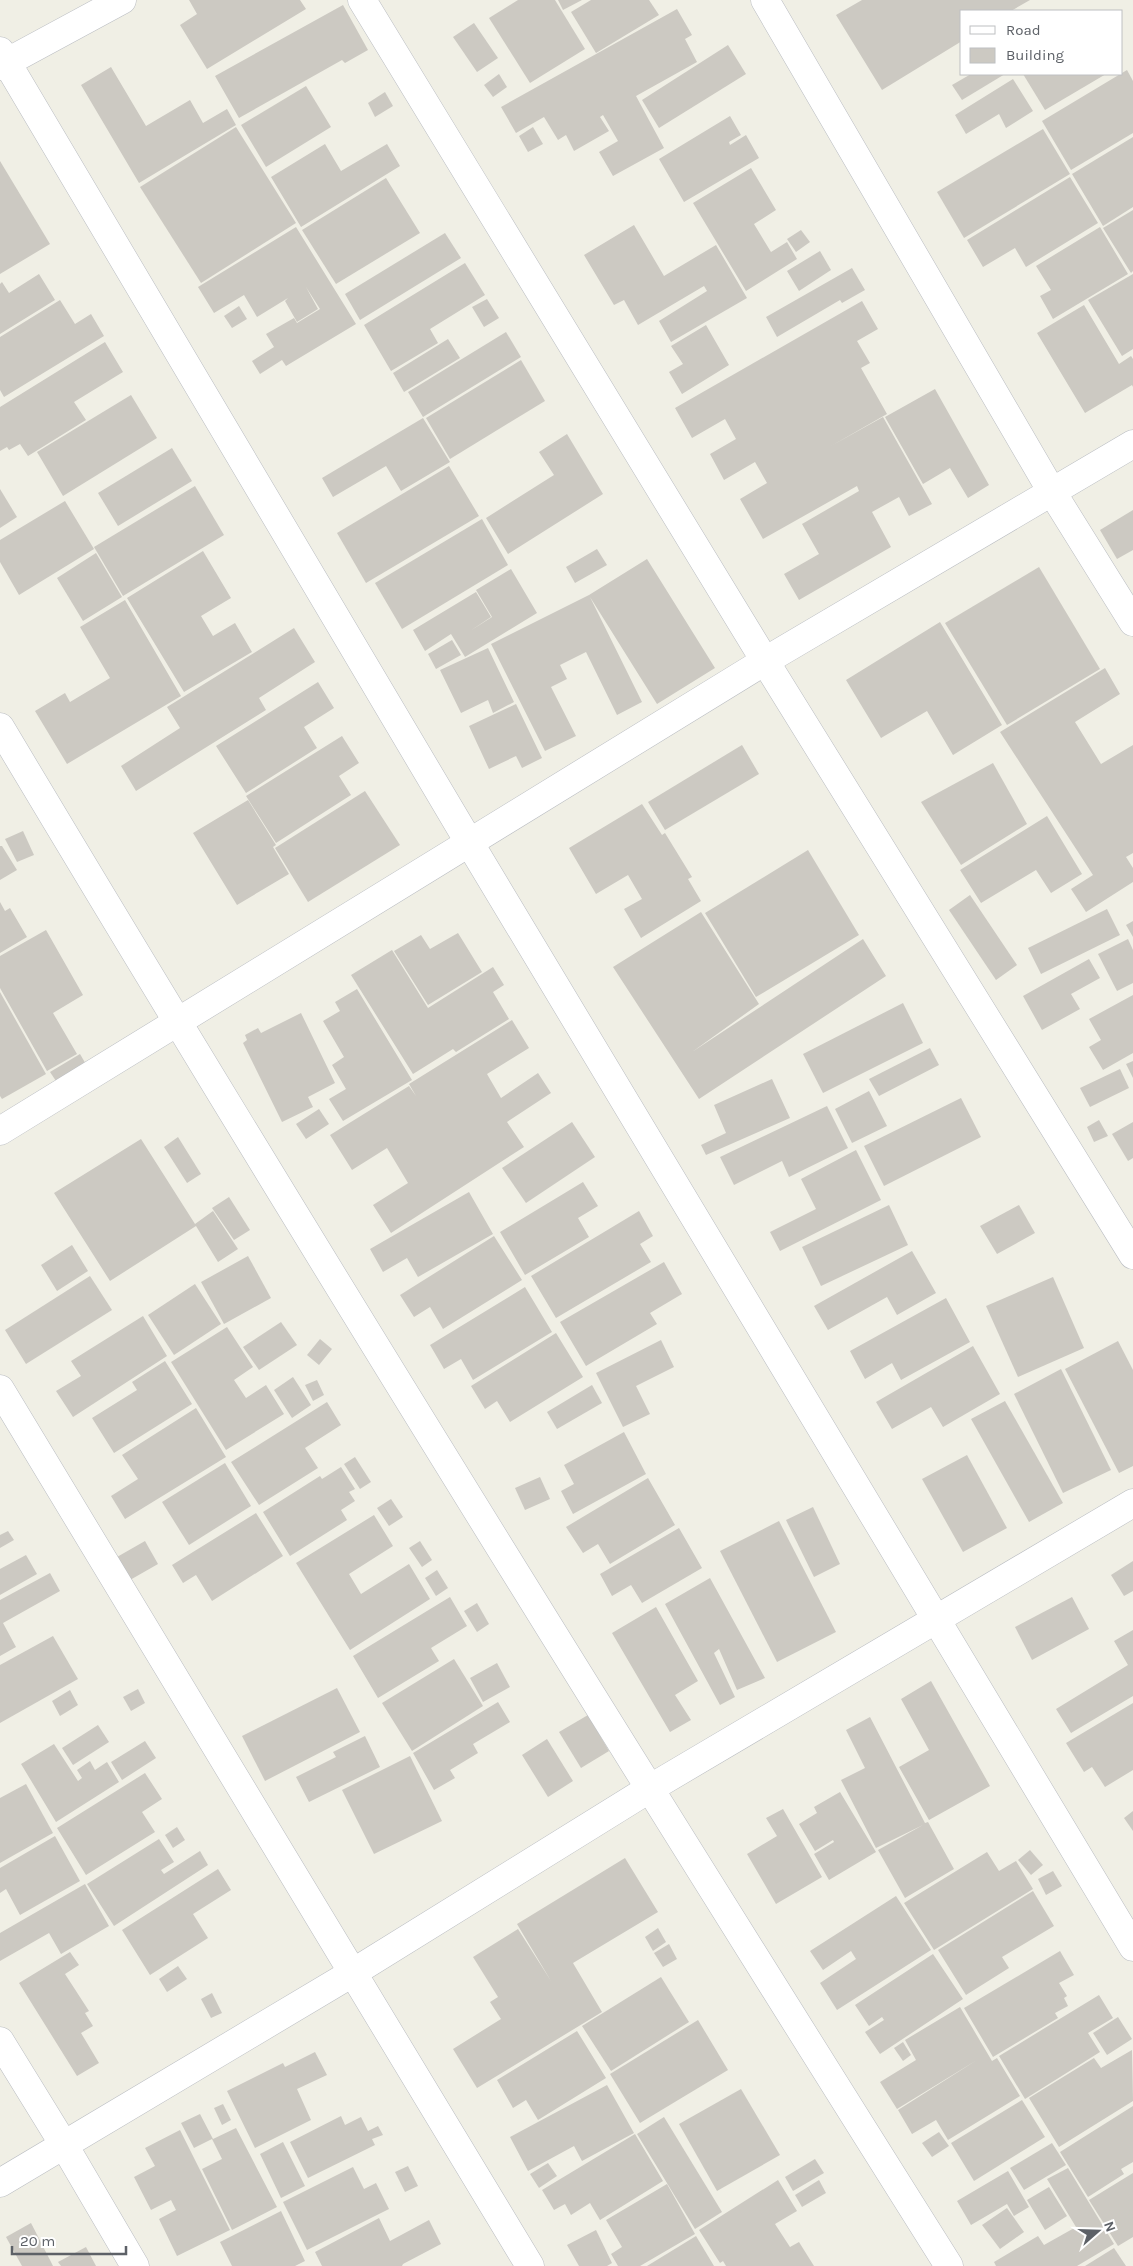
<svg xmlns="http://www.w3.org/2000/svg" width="1133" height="2266" font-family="Karla,sans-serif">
  <rect width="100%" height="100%" fill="#f0efe5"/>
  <!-- building -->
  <g fill="#ccc9c2">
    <path d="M189,0H300L306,9L207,69L180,25L197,14Z"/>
    <path d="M518,0H555L585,49L530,83L489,18Z"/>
    <path d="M558,0H582L563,10Z"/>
    <path d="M591,0H649L659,15L596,53L571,12Z"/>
    <path d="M862,0H1030L1011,11H962V41L882,90L836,15Z"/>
    <path d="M343,5L368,50L345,63L342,60L239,118L215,76Z"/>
    <path d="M677,9L692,35L685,39L697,62L636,96L664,148L613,176L599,152L618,141L603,115L600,117L609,131L574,151L566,135L558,140L544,117L516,133L501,107Z"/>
    <path d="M474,23L498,58L477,72L453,37Z"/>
    <path d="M728,45L746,74L659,128L642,100Z"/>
    <path d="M111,67L146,126L190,100L203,123L227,109L236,125L139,183L81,85Z"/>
    <path d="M1127,70L1133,81V133L1071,170L1042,121Z"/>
    <path d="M499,74L507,87L493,97L484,85Z"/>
    <path d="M971,74H1005L962,100L952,85Z"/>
    <path d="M1023,74H1106L1045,110Z"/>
    <path d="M1013,79L1033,111L1006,128L999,114L966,134L955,115Z"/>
    <path d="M306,86L331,127L266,167L241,125Z"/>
    <path d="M385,92L393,106L375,117L368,103Z"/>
    <path d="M730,116L741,135L729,142L730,145L746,135L759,158L684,202L659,159Z"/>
    <path d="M236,127L296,223L201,283L140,187Z"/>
    <path d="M533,127L543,144L528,152L519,136Z"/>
    <path d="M1043,129L1070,174L964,238L937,192Z"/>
    <path d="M1133,137V207L1103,226L1072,174Z"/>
    <path d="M325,144L341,171L387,144L400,166L301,227L271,177Z"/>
    <path d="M0,161L50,244L0,274Z"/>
    <path d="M751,168L776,210L754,224L771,252L787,242L797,259L746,291L693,203Z"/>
    <path d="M1070,177L1098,223L1026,267L1015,248L983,267L967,240Z"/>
    <path d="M386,178L420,233L336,284L302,230Z"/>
    <path d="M1133,210V271L1131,273L1103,228Z"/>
    <path d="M634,225L664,276L716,245L747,298L671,342L659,321L707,291L704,286L638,325L624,300L614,305L584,255Z"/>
    <path d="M296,227L356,324L286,366L282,360L260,374L252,361L274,347L266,334L294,318L297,323L320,309L306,287L318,309L297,322L285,301L288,298L257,317L244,295L214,313L198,287Z"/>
    <path d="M1100,227L1128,274L1053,319L1040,296L1051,290L1036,266Z"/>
    <path d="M801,230L810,242L796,252L787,239Z"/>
    <path d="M445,233L461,258L360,320L345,294Z"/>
    <path d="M820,251L831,270L799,291L787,271Z"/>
    <path d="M465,263L485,295L430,329L438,343L391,371L364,325Z"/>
    <path d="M852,268L865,290L842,303L840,300L777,337L766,317Z"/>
    <path d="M39,274L55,300L0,334V284L2,282L9,293Z"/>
    <path d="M1133,274V349L1122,356L1088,300Z"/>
    <path d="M487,299L499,318L484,327L472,307Z"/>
    <path d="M60,300L75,324L91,314L104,336L4,397L0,390V337Z"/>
    <path d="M862,301L878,329L857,341L870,363L861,368L887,414L831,446L883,417L932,504L909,516L899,497L872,512L891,547L799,600L784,574L819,554L802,524L859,491L857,486L763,539L740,499L767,483L755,462L724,480L710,454L736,439L725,419L692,438L675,408Z"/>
    <path d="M1084,305L1119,364L1131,356L1133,359V387L1132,385L1085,413L1037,333Z"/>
    <path d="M239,306L247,319L232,328L224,316Z"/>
    <path d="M706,325L729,365L682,394L669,372L683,364L671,346Z"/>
    <path d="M506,332L521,357L423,417L408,392Z"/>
    <path d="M448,339L460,358L404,392L393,373Z"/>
    <path d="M105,342L123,372L74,402L86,420L28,456L20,444L9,450L7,447L0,451V407Z"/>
    <path d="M521,360L545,401L450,459L426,418Z"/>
    <path d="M935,389L989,485L968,498L950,468L923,484L885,417Z"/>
    <path d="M131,395L157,438L63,496L37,452Z"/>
    <path d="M423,418L450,462L401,491L386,466L333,497L322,478Z"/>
    <path d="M567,434L603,494L508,554L486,518L554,475L539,452Z"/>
    <path d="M172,448L192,481L118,526L98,493Z"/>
    <path d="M449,466L479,516L366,583L337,533Z"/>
    <path d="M195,486L224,535L123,596L94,547Z"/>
    <path d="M0,489L17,517L0,528Z"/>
    <path d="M65,501L94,549L19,595L0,562V540Z"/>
    <path d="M1133,510V550L1117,559L1100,530Z"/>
    <path d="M482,519L508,565L402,629L375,583Z"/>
    <path d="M597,549L607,565L575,583L566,567Z"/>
    <path d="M203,551L231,598L201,616L213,636L235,623L252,652L184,692L127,598Z"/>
    <path d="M96,553L122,597L83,621L57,578Z"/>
    <path d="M647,559L715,668L657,704L590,597L642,702L617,715L586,652L560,665L567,679L551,687L576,736L545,751L491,644L589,595Z"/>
    <path d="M1039,567L1100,669L1007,725L945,623Z"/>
    <path d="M511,569L537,613L465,657L451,634L425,651L413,630L476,592L491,617L470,631L492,617L476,590Z"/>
    <path d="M125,600L181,696L67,764L35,711L65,693L70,702L110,678L80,627Z"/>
    <path d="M940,622L1002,725L953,755L927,711L881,738L846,680Z"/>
    <path d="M294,628L315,662L259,698L266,710L136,791L121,766L180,728L167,707Z"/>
    <path d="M452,640L461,655L436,669L428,654Z"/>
    <path d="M488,648L514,702L493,713L488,700L461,713L440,670Z"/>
    <path d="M1105,668L1120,694L1075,722L1101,764L1133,745V853L1126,857L1133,868V882L1086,912L1071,889L1093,875L1000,732Z"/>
    <path d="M318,682L334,708L304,727L317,748L246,793L216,746Z"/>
    <path d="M516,704L542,758L522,768L516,756L489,769L469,726Z"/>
    <path d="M342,736L359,763L339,776L351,795L276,843L246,796Z"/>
    <path d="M742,745L759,774L665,830L648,802Z"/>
    <path d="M993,763L1027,824L961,865L921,802Z"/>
    <path d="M365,791L400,845L308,902L275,848Z"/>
    <path d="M248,800L276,845L273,847L289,874L237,905L193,833Z"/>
    <path d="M642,804L662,835L665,833L692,877L688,879L701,901L641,938L624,909L642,899L628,875L596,894L569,848Z"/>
    <path d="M1047,816L1082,874L1051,893L1036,870L981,903L960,870Z"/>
    <path d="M23,831L34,855L17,862L5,839Z"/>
    <path d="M0,846H2L17,870L0,880Z"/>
    <path d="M808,850L859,935L756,997L705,913Z"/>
    <path d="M970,895L1017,965L996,980L949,910Z"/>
    <path d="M0,902L5,911L10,908L27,937L0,953Z"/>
    <path d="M1107,909L1120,935L1041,974L1028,948Z"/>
    <path d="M701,912L759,1004L692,1052L863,939L886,976L699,1099L613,967Z"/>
    <path d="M1133,921V937L1126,925Z"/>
    <path d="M46,930L83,995L53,1013L77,1054L47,1071L0,988V956Z"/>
    <path d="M458,933L482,972L428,1005L394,951L421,935L430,949Z"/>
    <path d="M1128,939L1133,950V983L1117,991L1098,954Z"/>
    <path d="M392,950L428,1008L493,967L504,985L493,992L509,1019L456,1052L453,1049L413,1074L351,975Z"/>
    <path d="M1089,959L1100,978L1071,994L1080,1009L1042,1030L1023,996Z"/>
    <path d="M357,989L412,1080L343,1121L329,1099L346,1089L332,1065L344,1057L323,1021L340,1011L335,1002Z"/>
    <path d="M0,992L46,1074L2,1099L0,1096Z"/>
    <path d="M1133,995V1053L1103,1070L1089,1047L1101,1040L1089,1019Z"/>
    <path d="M903,1003L923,1043L823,1093L803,1054Z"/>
    <path d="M301,1013L335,1083L308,1097L313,1107L282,1122L243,1043L247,1040L245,1035L258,1028L261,1033Z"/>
    <path d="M512,1020L529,1048L487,1074L501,1098L538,1073L551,1093L507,1122L524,1147L391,1233L373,1205L408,1183L387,1148L352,1170L330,1135L409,1086L416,1096L409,1084Z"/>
    <path d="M930,1048L939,1065L879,1096L869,1079Z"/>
    <path d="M80,1054L87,1066L58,1084L50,1072Z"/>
    <path d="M1133,1061V1078L1126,1064Z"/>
    <path d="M1120,1069L1129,1088L1090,1107L1080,1088Z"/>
    <path d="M772,1079L790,1118L706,1155L701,1145L726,1133L714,1105Z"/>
    <path d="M869,1091L887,1126L852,1143L835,1109Z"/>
    <path d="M961,1098L981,1137L884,1186L864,1146Z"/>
    <path d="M827,1106L848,1148L789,1177L782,1161L734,1185L720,1157Z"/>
    <path d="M319,1109L329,1124L306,1139L296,1124Z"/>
    <path d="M1099,1120L1108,1136L1094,1142L1087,1127Z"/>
    <path d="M572,1122L595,1157L526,1203L502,1168Z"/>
    <path d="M1133,1122V1158L1128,1161L1112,1134Z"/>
    <path d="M178,1137L201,1174L187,1183L164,1147Z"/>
    <path d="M141,1139L195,1224L213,1211L238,1249L218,1262L196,1226L110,1281L54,1193Z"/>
    <path d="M856,1150L881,1200L780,1251L770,1232L816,1209L801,1179Z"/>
    <path d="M583,1182L598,1206L578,1218L589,1237L525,1275L500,1232Z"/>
    <path d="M469,1192L493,1234L418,1277L407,1258L383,1272L370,1249Z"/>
    <path d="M229,1197L250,1230L234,1240L212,1208Z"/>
    <path d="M889,1205L908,1245L821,1286L802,1247Z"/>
    <path d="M1019,1205L1035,1233L997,1254L980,1226Z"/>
    <path d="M639,1211L653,1236L640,1244L651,1262L556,1318L531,1276Z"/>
    <path d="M494,1236L522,1280L443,1329L430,1307L414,1317L400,1295Z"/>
    <path d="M72,1245L88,1271L57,1291L41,1265Z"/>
    <path d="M912,1251L936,1293L897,1315L887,1297L828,1330L814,1306Z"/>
    <path d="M248,1256L271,1298L224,1324L201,1282Z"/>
    <path d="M664,1262L682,1294L650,1313L657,1324L586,1366L560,1322Z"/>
    <path d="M90,1276L112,1310L26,1364L5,1330Z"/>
    <path d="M1053,1277L1084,1348L1018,1377L986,1306Z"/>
    <path d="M195,1284L221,1324L174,1355L148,1315Z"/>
    <path d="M525,1287L552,1332L473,1380L461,1359L444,1369L430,1345Z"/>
    <path d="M946,1298L970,1342L901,1380L892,1363L865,1379L850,1351Z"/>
    <path d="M143,1316L167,1356L73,1417L56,1391L81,1376L71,1361Z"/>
    <path d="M281,1322L297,1345L259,1370L243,1347Z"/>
    <path d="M227,1327L253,1367L234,1380L246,1398L266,1385L284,1414L226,1450L171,1362Z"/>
    <path d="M556,1333L583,1377L510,1422L497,1401L485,1409L471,1386Z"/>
    <path d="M320,1339L332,1349L319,1365L307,1355Z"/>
    <path d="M661,1340L674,1367L636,1386L650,1414L623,1427L596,1373Z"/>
    <path d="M1118,1341L1133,1370V1466L1119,1473L1065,1369Z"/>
    <path d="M973,1346L1000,1394L943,1427L931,1407L892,1429L876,1402Z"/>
    <path d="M165,1361L192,1404L114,1453L92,1418L137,1390L132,1382Z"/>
    <path d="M1061,1369L1111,1470L1063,1493L1014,1394Z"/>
    <path d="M293,1377L311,1405L292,1418L274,1390Z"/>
    <path d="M317,1380L324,1395L313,1401L305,1385Z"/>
    <path d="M592,1385L602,1403L557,1429L547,1412Z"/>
    <path d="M1005,1401L1063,1503L1029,1522L971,1419Z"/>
    <path d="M327,1402L341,1425L305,1448L318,1468L259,1505L231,1462Z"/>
    <path d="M196,1408L226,1457L125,1519L111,1496L138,1479L122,1455Z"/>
    <path d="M624,1432L646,1474L573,1514L561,1491L574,1484L564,1465Z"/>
    <path d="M967,1455L1007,1528L963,1552L922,1479Z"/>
    <path d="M355,1457L371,1482L360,1489L344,1464Z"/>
    <path d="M225,1463L251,1506L189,1545L162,1502Z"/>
    <path d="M341,1467L355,1489L349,1492L355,1501L341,1510L347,1520L290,1556L263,1512L320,1476L322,1479Z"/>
    <path d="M540,1477L550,1499L525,1510L515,1488Z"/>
    <path d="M648,1478L675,1525L610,1564L598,1544L583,1553L566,1527Z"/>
    <path d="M391,1499L403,1517L389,1526L377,1508Z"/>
    <path d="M813,1507L840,1564L814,1577L786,1520Z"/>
    <path d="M256,1513L283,1556L212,1601L196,1575L183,1583L172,1565Z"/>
    <path d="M374,1515L393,1546L349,1574L361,1594L409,1564L430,1599L350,1650L296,1563Z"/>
    <path d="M779,1521L836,1632L777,1662L720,1551Z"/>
    <path d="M679,1528L702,1568L642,1603L631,1585L612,1596L600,1574Z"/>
    <path d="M8,1531L14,1540L0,1548V1535Z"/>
    <path d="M145,1541L158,1564L130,1580L117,1557Z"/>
    <path d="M420,1541L432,1560L422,1567L409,1548Z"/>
    <path d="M26,1555L37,1574L0,1595V1569Z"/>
    <path d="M1133,1561V1591L1124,1596L1111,1575Z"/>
    <path d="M437,1570L448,1588L436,1596L425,1578Z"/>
    <path d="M50,1573L60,1591L3,1623L16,1647L0,1656V1600Z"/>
    <path d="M710,1578L765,1678L737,1690L719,1649L714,1653L735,1697L720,1705L665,1604Z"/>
    <path d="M450,1597L467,1626L431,1648L439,1661L378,1698L353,1656Z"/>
    <path d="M1072,1597L1089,1629L1032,1660L1015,1627Z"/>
    <path d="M477,1603L489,1624L477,1632L464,1611Z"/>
    <path d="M656,1607L698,1681L675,1695L691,1720L670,1732L612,1633Z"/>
    <path d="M1133,1630V1696L1071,1733L1056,1709L1128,1665L1114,1641Z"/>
    <path d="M53,1636L78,1679L0,1723V1665Z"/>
    <path d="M454,1659L483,1706L412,1751L382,1703Z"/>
    <path d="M497,1663L510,1687L483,1702L470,1678Z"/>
    <path d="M931,1681L990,1786L929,1820L899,1767L929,1750L901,1699Z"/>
    <path d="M337,1688L360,1732L265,1781L242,1736Z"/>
    <path d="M138,1689L145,1703L131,1711L123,1697Z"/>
    <path d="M70,1690L78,1705L60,1716L52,1701Z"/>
    <path d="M498,1702L510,1722L473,1744L478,1753L450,1770L455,1778L434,1790L413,1753Z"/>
    <path d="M1133,1703V1770L1105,1787L1092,1767L1084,1772L1066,1743Z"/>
    <path d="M588,1715L609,1751L581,1768L559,1732Z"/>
    <path d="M870,1717L925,1823L928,1822L954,1869L905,1898L878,1850L923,1825L876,1848L841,1780L865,1768L846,1730Z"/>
    <path d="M98,1725L109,1742L73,1765L62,1748Z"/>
    <path d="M365,1736L380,1767L309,1802L296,1777L336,1757L333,1752Z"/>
    <path d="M547,1739L573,1781L548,1797L522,1755Z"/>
    <path d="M145,1741L156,1758L122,1780L111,1762Z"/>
    <path d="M54,1744L78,1781L82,1778L77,1770L90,1761L95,1770L107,1762L119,1782L56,1822L21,1764Z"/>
    <path d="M410,1756L442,1821L374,1854L342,1790Z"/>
    <path d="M145,1773L162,1799L142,1812L155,1832L86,1875L57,1828Z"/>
    <path d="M26,1784L53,1833L0,1863V1798Z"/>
    <path d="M840,1792L876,1852L829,1880L814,1854L834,1842L833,1840L815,1851L799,1824L817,1813L814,1807Z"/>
    <path d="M783,1809L822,1877L776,1904L747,1854L777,1836L766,1818Z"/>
    <path d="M1133,1811V1831L1124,1818Z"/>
    <path d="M177,1827L185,1840L173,1848L165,1835Z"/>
    <path d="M55,1836L80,1881L20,1915L6,1889L0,1893V1868Z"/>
    <path d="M159,1839L174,1862L161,1870L164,1874L200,1851L208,1865L114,1926L87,1884Z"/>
    <path d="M1030,1850L1043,1865L1031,1875L1018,1860Z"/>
    <path d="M987,1852L999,1871L1016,1861L1033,1889L934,1950L904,1903Z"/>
    <path d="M625,1858L658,1912L573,1963L602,2012L477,2088L453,2049L501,2019L490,2002L498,1997L473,1957L518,1929L551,1981L517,1924Z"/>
    <path d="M218,1869L231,1890L193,1914L208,1938L150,1975L122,1930Z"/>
    <path d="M1053,1871L1062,1886L1046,1895L1038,1879Z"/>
    <path d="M85,1884L109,1926L61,1954L49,1933L0,1961V1933Z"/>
    <path d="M1033,1891L1054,1926L1002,1957L1009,1968L966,1995L938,1950Z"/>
    <path d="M896,1896L931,1950L837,2010L820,1983L856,1959L851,1951L823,1970L810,1951Z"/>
    <path d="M658,1928L666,1942L653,1951L645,1937Z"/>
    <path d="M669,1944L677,1959L663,1967L654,1953Z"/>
    <path d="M1060,1951L1074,1975L1059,1983L1067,1996L1064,1998L1068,2006L1055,2013L1058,2018L993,2057L964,2008Z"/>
    <path d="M70,1952L79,1965L65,1974L89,2011L85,2013L93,2026L81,2033L99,2063L77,2076L19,1983Z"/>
    <path d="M933,1954L963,1999L880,2054L865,2032L884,2020L882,2017L869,2026L855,2005Z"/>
    <path d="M178,1966L187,1979L167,1992L159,1979Z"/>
    <path d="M661,1977L689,2022L611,2071L582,2026Z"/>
    <path d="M212,1993L222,2013L211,2018L201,1999Z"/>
    <path d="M1099,1995L1113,2018L1088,2033L1100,2052L1025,2099L999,2056Z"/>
    <path d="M960,2007L992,2061L997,2058L1020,2096L948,2140L936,2120L912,2134L898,2110L977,2060L897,2109L880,2082L916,2060L905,2040Z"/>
    <path d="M1118,2017L1132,2039L1107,2055L1093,2033Z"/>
    <path d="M698,2020L728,2070L640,2123L610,2074Z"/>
    <path d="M577,2031L606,2078L538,2120L526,2100L513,2108L497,2080Z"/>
    <path d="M903,2042L911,2055L903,2061L894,2048Z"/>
    <path d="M1132,2050L1133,2101L1059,2147L1029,2098L1094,2058L1101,2068Z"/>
    <path d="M315,2052L327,2075L297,2089L311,2120L255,2148L227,2091L283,2063L285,2067Z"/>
    <path d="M607,2085L634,2133L582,2161L574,2146L528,2171L510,2137Z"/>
    <path d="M741,2089L780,2155L717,2191L679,2124Z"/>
    <path d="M1022,2100L1045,2137L974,2181L951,2143Z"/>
    <path d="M223,2104L231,2120L222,2125L214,2108Z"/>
    <path d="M1133,2106V2162L1121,2169L1124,2174L1088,2197L1060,2152Z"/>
    <path d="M200,2114L213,2139L236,2128L277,2207L232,2230L202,2169L222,2159L212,2139L194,2148L181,2123Z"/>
    <path d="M341,2116L345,2125L361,2117L368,2131L378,2126L383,2135L372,2139L375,2145L308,2178L290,2142Z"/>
    <path d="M664,2117L722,2212L695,2229L637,2134Z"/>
    <path d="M180,2130L230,2230L177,2256L159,2219L176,2210L171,2200L151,2210L134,2177L155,2166L145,2148Z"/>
    <path d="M939,2132L949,2146L932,2157L922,2143Z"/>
    <path d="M635,2134L663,2181L600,2220L590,2203L571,2215L565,2204L554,2210L542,2190Z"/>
    <path d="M283,2142L305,2186L281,2198L260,2154Z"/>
    <path d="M1052,2143L1066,2165L1024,2190L1010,2168Z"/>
    <path d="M815,2159L824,2173L793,2191L785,2177Z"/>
    <path d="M548,2163L557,2176L539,2188L530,2174Z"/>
    <path d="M408,2166L418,2186L405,2192L395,2172Z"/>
    <path d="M353,2167L364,2189L376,2183L389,2209L307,2250L283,2202Z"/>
    <path d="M1068,2168L1114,2244L1077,2266H996L994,2262L1038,2236L1044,2245L1076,2227L1047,2179Z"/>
    <path d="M1008,2171L1029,2207L1014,2216L1007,2204L971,2225L957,2201Z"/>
    <path d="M1133,2173V2237L1118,2246L1089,2200Z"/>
    <path d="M778,2180L797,2211L775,2224L790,2247L799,2242L814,2266H726L723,2261L720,2263L699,2230Z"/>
    <path d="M819,2180L826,2193L802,2207L795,2195Z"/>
    <path d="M667,2184L695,2234L640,2266H618L611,2254L622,2247L606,2220Z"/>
    <path d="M1049,2187L1067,2216L1045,2230L1027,2200Z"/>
    <path d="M1007,2208L1024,2232L1000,2249L982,2225Z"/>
    <path d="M281,2211L305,2261L295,2266H232L220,2242Z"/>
    <path d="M379,2218L390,2241L429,2220L441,2244L403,2264L402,2266H322L315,2252Z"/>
    <path d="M31,2223L50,2260L53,2266H22L6,2237Z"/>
    <path d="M596,2230L612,2263L607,2266H579L567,2245Z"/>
    <path d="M696,2236L714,2266H647Z"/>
    <path d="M86,2247L96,2266H61L58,2262Z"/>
    <path d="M1114,2248L1126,2266H1085Z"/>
  </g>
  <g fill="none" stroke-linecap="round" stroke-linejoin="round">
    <defs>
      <g id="minor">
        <path d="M362,0L765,661L1133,1255"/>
        <path d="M765,0L1052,492L1133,622"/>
        <path d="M0,51L469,842L1133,1947"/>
        <path d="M0,66L122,0"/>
        <path d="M0,727C309,1244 628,1756 949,2266"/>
        <path d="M0,1131L765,661L1133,444"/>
        <path d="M0,1389L530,2266"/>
        <path d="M0,2041L64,2145L135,2266"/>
        <path d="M0,2183L354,1972L649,1789L1133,1503"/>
      </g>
    </defs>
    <!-- minor casing -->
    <use href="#minor" stroke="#babdc2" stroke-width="29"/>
    <!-- minor -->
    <use href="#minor" stroke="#fff" stroke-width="28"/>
  </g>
  <!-- legend -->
  <rect x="960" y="10" width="162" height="65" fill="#ffffff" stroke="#bec0c2"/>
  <rect x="970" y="26" width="25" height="8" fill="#ffffff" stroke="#bec0c2"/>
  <text x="1006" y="35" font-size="15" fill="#5d6167">Road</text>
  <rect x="970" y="48" width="25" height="15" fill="#ccc9c2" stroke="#bec0c2"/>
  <text x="1006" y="60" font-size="15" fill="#5d6167">Building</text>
  <!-- north arrow -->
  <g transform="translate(1098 2231) rotate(70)" stroke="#ffffff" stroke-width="4" paint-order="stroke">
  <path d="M0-4L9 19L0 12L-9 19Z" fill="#5d6167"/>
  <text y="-8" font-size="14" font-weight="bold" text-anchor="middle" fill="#5d6167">N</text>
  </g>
  <!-- scale -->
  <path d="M12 2246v8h114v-8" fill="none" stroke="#5d6167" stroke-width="2.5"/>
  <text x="20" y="2246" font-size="15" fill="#5d6167" stroke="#ffffff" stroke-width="4" paint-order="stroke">20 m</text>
</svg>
